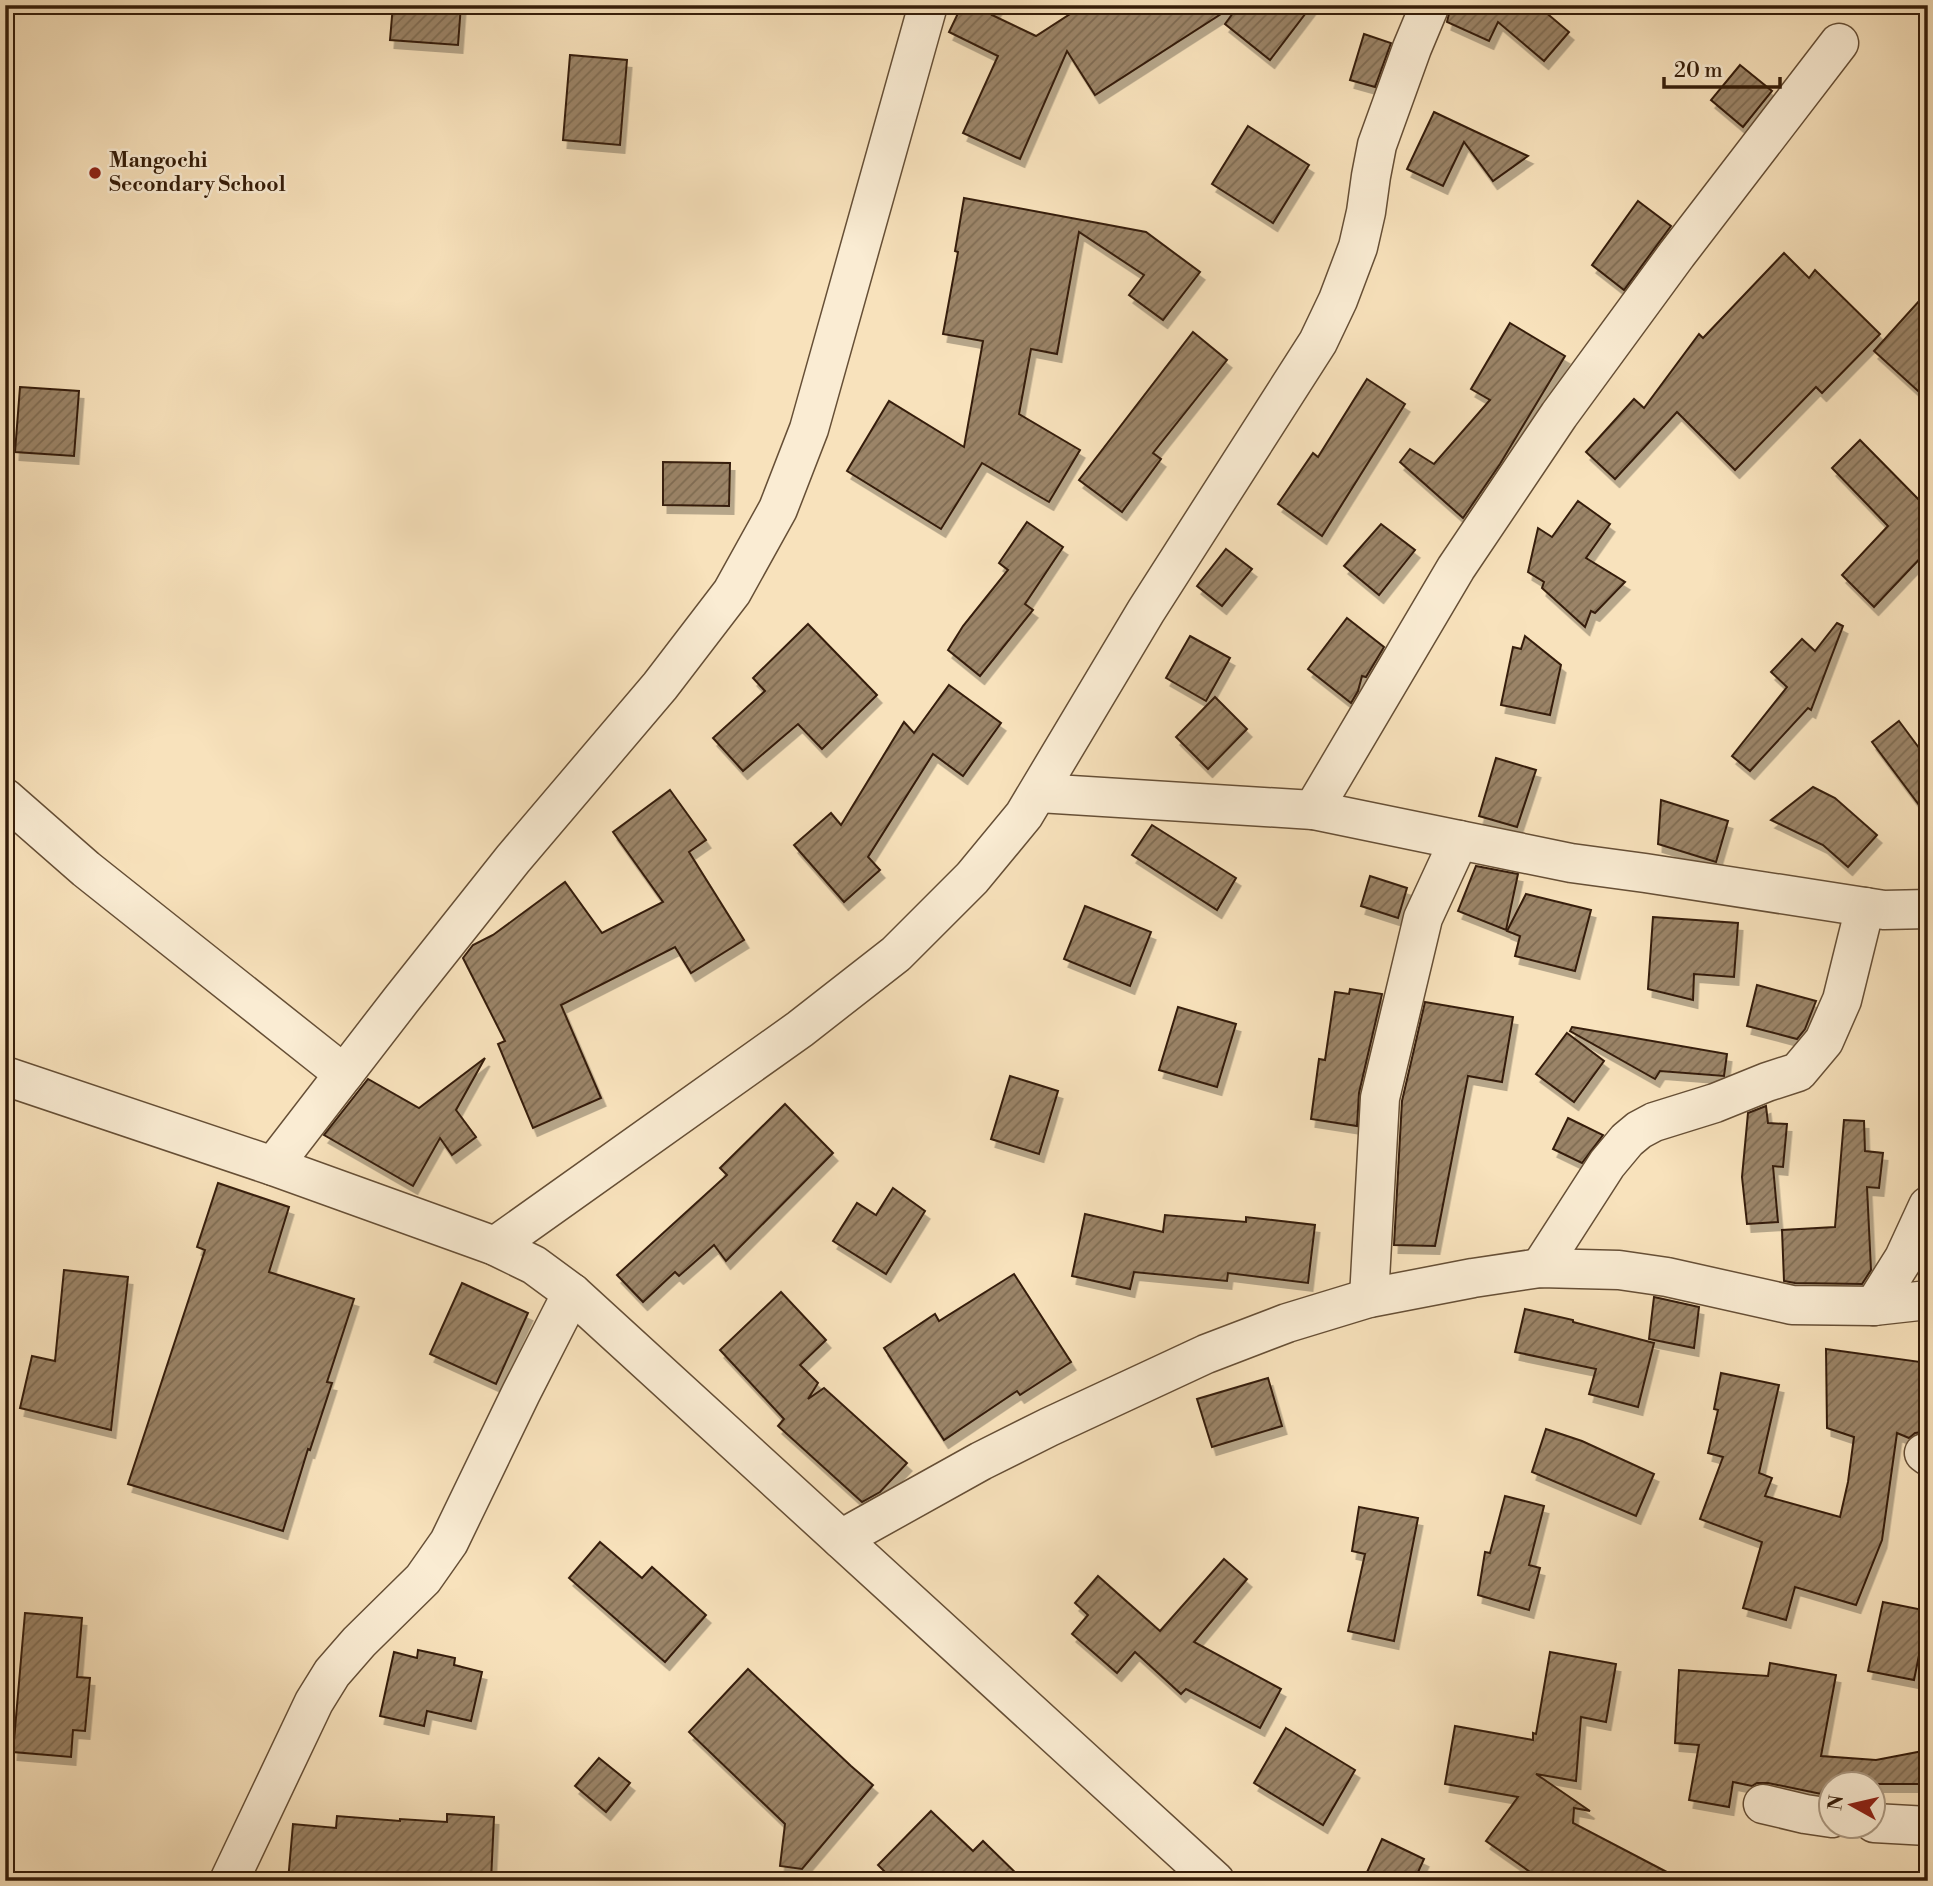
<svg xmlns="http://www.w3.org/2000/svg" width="1933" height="1886" font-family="'Libre Bodoni',serif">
  <defs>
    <pattern id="building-hatch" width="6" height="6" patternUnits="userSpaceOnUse" patternTransform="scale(1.75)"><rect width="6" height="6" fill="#9b8467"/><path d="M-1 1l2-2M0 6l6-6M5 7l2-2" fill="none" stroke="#7f6b53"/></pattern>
    <filter id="shadow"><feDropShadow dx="4.5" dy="8" stdDeviation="0" flood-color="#0004"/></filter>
  </defs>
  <rect width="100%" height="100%" fill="#f8e2bc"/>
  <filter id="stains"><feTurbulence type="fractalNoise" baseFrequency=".00286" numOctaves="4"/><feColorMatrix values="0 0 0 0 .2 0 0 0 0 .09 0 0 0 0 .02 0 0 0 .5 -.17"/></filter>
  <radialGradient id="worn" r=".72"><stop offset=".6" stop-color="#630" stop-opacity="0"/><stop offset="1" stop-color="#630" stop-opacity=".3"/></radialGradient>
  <!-- building -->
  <g fill="url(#building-hatch)" stroke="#361e0a" stroke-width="2" filter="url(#shadow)">
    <path d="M393,5H461L458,45L390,40Z"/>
    <path d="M962,5H998L992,15L1036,36L1084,5H1235L1095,95L1067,51L1020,159L963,133L998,56L949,32Z"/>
    <path d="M1239,5H1312L1270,60L1225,24Z"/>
    <path d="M1451,5H1537L1569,32L1544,61L1498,22L1489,41L1447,22Z"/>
    <path d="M1364,34L1391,43L1375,87L1350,80Z"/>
    <path d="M570,55L627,60L620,145L563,140Z"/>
    <path d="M1740,65L1772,91L1743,127L1711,100Z"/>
    <path d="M1434,112L1470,129L1528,156L1493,181L1464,142L1443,186L1407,169Z"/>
    <path d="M1248,126L1309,165L1273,223L1212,184Z"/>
    <path d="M964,198L1146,232L1200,272L1163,320L1129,295L1144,275L1079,232L1057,354L1031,349L1019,414L1080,450L1049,502L982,463L941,529L847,471L889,401L964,447L983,341L943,334L958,252L955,251Z"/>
    <path d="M1638,201L1671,226L1624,290L1592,265Z"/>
    <path d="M1784,253L1809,278L1815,270L1880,334L1822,393L1816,387L1735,470L1677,412L1615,479L1586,452L1634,399L1644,408L1699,334L1703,338Z"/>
    <path d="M1928,291V400L1874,351Z"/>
    <path d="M1510,323L1565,356L1500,464L1463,518L1400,462L1410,449L1434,464L1490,400L1471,389Z"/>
    <path d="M1193,332L1227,360L1153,453L1161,459L1122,512L1079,480Z"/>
    <path d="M1367,379L1405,404L1322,536L1278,504L1313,453L1318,457Z"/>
    <path d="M20,387L79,391L74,456L15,452Z"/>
    <path d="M1860,440L1928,509V550L1874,607L1842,575L1888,526L1832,468Z"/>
    <path d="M663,462L730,463L729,506L663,505Z"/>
    <path d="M1578,501L1610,524L1586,558L1625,582L1595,613L1591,611L1585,627L1542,588L1544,582L1528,572L1538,528L1552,537Z"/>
    <path d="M1027,522L1063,547L1025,604L1033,610L980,676L948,650L963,626L1008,570L999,563Z"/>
    <path d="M1381,524L1415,550L1379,595L1344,566Z"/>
    <path d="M1226,549L1252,569L1222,606L1197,586Z"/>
    <path d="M1347,618L1384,647L1366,677L1362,676L1358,691L1351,703L1308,669Z"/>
    <path d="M1837,623L1843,626L1811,710L1808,708L1750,771L1732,756L1787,687L1771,672L1802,639L1815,651Z"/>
    <path d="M808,624L877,695L822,749L798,724L743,771L713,738L765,691L753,678Z"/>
    <path d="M1190,636L1230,658L1206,701L1166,678Z"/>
    <path d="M1525,636L1561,665L1550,715L1501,705L1513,647L1521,649Z"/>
    <path d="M949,685L1001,723L963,776L933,754L868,857L880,870L844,902L794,845L831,813L841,825L904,722L914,733Z"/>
    <path d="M1215,697L1247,729L1208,769L1176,737Z"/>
    <path d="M1899,721L1928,760V817L1872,742Z"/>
    <path d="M1496,758L1536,770L1517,827L1479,816Z"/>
    <path d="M1813,787L1835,798L1877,835L1848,867L1823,845L1771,820Z"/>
    <path d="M670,790L706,840L689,852L744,940L691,973L675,947L561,1005L601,1098L533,1128L498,1044L505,1041L463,958L473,945L493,935L565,882L602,933L663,902L613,832Z"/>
    <path d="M1661,800L1728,821L1716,862L1658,844Z"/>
    <path d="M1152,825L1236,878L1217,910L1132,855Z"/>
    <path d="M1476,866L1518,874L1506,930L1458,911Z"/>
    <path d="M1370,876L1407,888L1398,918L1361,906Z"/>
    <path d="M1526,894L1591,910L1575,971L1515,956L1520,936L1507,931Z"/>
    <path d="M1085,906L1151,932L1130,986L1064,959Z"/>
    <path d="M1653,917L1738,923L1734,977L1694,974L1693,1000L1648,989Z"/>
    <path d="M1757,985L1816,1001L1805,1029L1797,1039L1747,1026Z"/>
    <path d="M1350,989L1382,994L1359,1093L1357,1126L1311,1119L1319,1059L1325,1060L1335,992L1349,994Z"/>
    <path d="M1425,1002L1513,1017L1502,1082L1468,1076L1435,1246L1394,1245L1402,1101Z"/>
    <path d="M1178,1007L1236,1024L1217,1087L1159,1070Z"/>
    <path d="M1572,1027L1727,1054L1724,1076L1660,1071L1655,1079L1570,1031Z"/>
    <path d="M1567,1033L1604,1061L1574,1102L1536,1074Z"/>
    <path d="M485,1058L456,1110L476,1137L452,1155L440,1138L413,1186L324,1135L368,1079L419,1108Z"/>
    <path d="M1010,1076L1058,1091L1039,1154L991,1139Z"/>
    <path d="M785,1104L833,1153L726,1261L714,1245L679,1276L675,1272L643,1302L617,1275L727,1175L720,1168Z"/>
    <path d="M1766,1106L1768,1123L1787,1124L1783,1167L1773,1166L1778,1222L1747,1224L1742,1177L1748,1113Z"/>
    <path d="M1568,1118L1603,1135L1582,1163L1553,1149Z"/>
    <path d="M1844,1120L1864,1121L1865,1151L1883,1153L1879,1188L1867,1187L1871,1270L1862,1284L1795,1283L1784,1281L1782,1230L1835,1227Z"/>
    <path d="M218,1183L289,1207L269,1272L354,1299L327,1382L332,1383L310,1450L308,1449L283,1531L128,1484L205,1250L197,1247Z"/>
    <path d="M893,1188L925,1211L886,1274L833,1241L857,1203L876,1215Z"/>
    <path d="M1085,1214L1163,1232L1165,1215L1246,1222V1217L1315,1225L1308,1283L1228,1273L1227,1281L1134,1272L1130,1289L1072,1276Z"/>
    <path d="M64,1270L128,1277L111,1430L20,1408L32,1356L55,1361Z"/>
    <path d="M1014,1274L1071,1362L1020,1395L1017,1391L944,1440L884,1348L935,1314L939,1321Z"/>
    <path d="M462,1283L528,1313L496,1384L430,1354Z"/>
    <path d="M781,1292L826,1340L800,1365L818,1383L808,1399L824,1388L907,1463L880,1492L862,1502L778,1426L784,1419L720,1350Z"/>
    <path d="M1654,1297L1699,1307L1694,1348L1649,1339Z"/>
    <path d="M1525,1309L1573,1320V1322L1654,1343L1638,1407L1589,1394L1596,1369L1515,1352Z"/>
    <path d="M1826,1349L1928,1363V1422L1924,1432L1915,1433L1909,1438L1897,1433L1882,1540L1856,1605L1795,1587L1786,1620L1743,1608L1762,1542L1700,1519L1723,1457L1708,1453L1718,1410L1714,1409L1721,1373L1779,1385L1759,1473L1772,1478L1765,1496L1840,1517L1848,1482L1854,1437L1827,1428Z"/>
    <path d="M1268,1378L1282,1426L1212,1447L1197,1399Z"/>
    <path d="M1546,1429L1582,1441L1654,1474L1636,1516L1532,1472Z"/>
    <path d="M1505,1496L1544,1506L1529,1565L1540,1568L1529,1610L1478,1595L1485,1552L1490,1553Z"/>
    <path d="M1359,1507L1418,1518L1394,1641L1348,1631L1365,1554L1352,1551Z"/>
    <path d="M600,1542L642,1578L652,1567L706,1615L665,1662L569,1578Z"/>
    <path d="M1224,1559L1247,1579L1194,1642L1281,1689L1260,1728L1186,1689L1181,1694L1135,1652L1117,1673L1072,1634L1088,1615L1075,1603L1098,1576L1160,1631Z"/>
    <path d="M1883,1602L1928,1611L1914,1680L1868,1671Z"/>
    <path d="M25,1613L82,1618L77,1677L90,1678L85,1731L73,1730L71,1757L13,1752Z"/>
    <path d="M418,1650L455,1658L454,1665L482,1672L471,1721L427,1711L424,1726L380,1716L394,1652L417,1658Z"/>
    <path d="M1550,1652L1616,1664L1606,1722L1581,1717L1576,1781L1536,1774L1590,1811L1574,1808L1573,1823L1684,1881H1543L1486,1841L1518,1797L1445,1784L1455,1726L1533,1740V1733L1536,1734Z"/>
    <path d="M1770,1663L1836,1675L1821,1756L1876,1760L1928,1750V1784H1831V1796L1768,1783H1757L1752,1786L1733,1782L1729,1807L1689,1800L1699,1745L1675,1743L1679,1670L1768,1676Z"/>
    <path d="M748,1669L851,1766L873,1785L802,1869L780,1866L785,1824L689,1732Z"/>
    <path d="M1286,1728L1355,1770L1323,1825L1254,1783Z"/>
    <path d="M599,1758L630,1783L606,1812L575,1786Z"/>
    <path d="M931,1811L973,1851L983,1841L1024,1881H894L878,1865Z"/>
    <path d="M447,1814L494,1817L491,1881H436L372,1876V1881H288L293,1824L336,1828L337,1816L400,1821V1819L447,1822Z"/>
    <path d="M1382,1839L1424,1859L1414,1881H1363Z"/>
  </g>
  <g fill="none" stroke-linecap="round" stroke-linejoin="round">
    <defs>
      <g id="minor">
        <path d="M1039,793L1313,810L1571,863L1645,873L1884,910L1928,909"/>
        <path d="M5,798L86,869L344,1074"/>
        <path d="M1313,810L1456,568L1559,415L1677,254L1839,43"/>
        <path d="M5,1076L273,1166L495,1246L534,1265L572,1293L1215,1881"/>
        <path d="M273,1166L401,1000L513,859L660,686L732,592L778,509L809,429L928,5"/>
        <path d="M495,1246L800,1029L896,954L972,878L1024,815L1146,611L1318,342L1338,300L1358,247L1366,212L1371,176L1377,145L1412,48L1430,5"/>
        <path d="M1540,1268L1607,1164L1627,1140L1639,1130L1654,1122L1715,1103L1767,1082L1798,1072L1824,1041L1842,1000L1865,907"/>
        <path d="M1369,1298L1380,1098L1423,918L1459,840"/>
        <path d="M1874,1306L1904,1258L1928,1206"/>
        <path d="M1924,1453L1928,1456"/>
        <path d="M841,1539L981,1461L1049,1427L1206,1354L1287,1323L1369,1298L1473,1278L1540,1268L1619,1270L1667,1277L1792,1305L1874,1306L1928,1300"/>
        <path d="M1763,1804L1805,1814L1832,1818"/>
        <path d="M1874,1823L1928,1826"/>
        <path d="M229,1881L314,1702L332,1673L359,1642L423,1579L449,1542L521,1393L572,1293"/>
      </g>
    </defs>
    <!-- minor casing -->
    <use href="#minor" stroke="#664f36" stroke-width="41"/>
    <!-- minor -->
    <use href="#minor" stroke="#faecd3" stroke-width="38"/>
  </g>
  <!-- markers -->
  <circle fill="#8f2418" stroke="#faecd3" stroke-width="2.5" cx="95" cy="173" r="7"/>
  <g text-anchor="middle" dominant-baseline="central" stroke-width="5" stroke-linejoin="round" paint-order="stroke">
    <!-- poi labels -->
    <g font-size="21" font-weight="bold" fill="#361e0a" stroke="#faecd3" text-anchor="start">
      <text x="109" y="161">Mangochi<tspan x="109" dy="24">Secondary School</tspan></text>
    </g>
  </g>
  <!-- margin -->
  <rect width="1933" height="1886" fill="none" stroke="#f8e2bc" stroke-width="28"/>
  <rect x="7" y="7" width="1919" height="1872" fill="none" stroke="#361e0a" stroke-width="3.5"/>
  <rect x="14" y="14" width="1905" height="1858" fill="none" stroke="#361e0a" stroke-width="2"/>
  <!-- north arrow -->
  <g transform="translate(1852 1805) rotate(278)"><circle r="33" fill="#faecd3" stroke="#ac9a83" stroke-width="2"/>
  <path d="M0-5L12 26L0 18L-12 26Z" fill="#8f2418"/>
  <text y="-10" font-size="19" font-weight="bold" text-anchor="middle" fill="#361e0a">N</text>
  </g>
  <!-- scale -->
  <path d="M1664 77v10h116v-10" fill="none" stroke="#361e0a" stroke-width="3.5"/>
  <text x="1674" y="77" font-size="21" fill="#361e0a" stroke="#faecd3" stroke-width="5" paint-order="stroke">20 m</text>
  <rect width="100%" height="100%" filter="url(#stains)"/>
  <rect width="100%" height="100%" fill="url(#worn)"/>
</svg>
